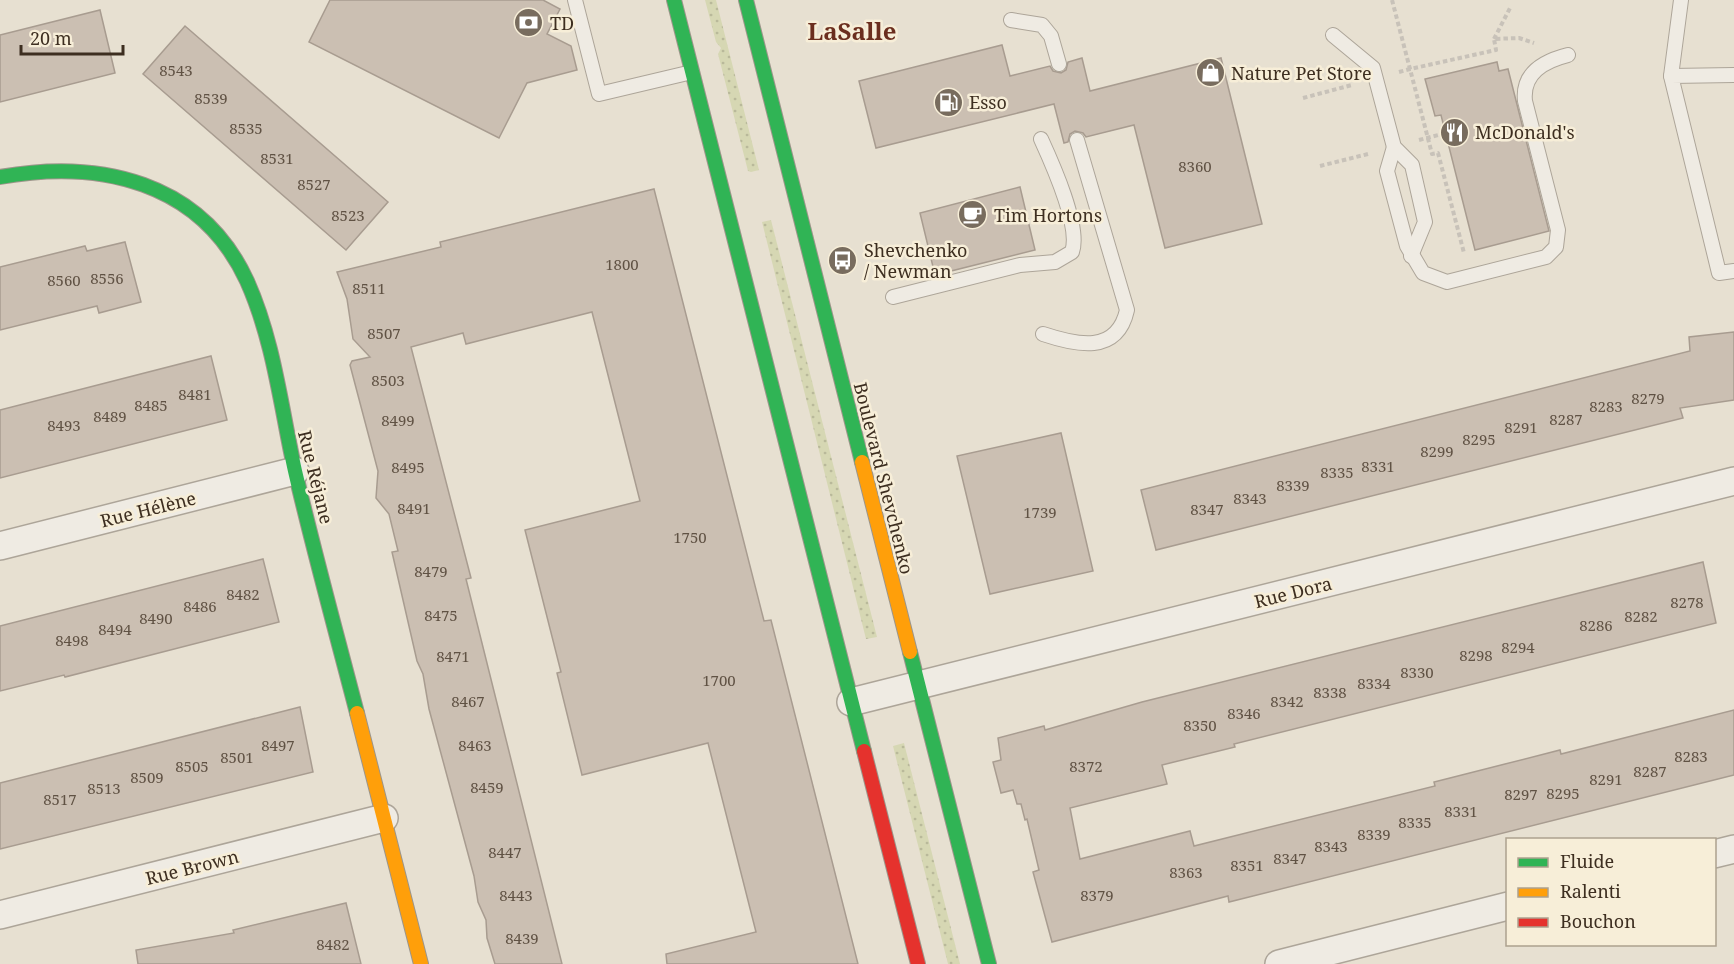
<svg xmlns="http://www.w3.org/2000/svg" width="1734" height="964" font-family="'Noto Serif',serif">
  <defs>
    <pattern id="grass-dots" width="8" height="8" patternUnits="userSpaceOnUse" patternTransform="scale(1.5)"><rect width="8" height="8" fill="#d6d7b3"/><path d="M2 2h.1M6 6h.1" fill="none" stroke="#b9b99a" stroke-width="1.8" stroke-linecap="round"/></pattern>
  </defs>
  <rect width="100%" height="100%" fill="#e7e0d1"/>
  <!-- grass -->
  <g fill="url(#grass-dots)">
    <path d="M705,0H716L759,170L751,172L748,171L718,54L721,48L716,42Z"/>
    <path d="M771,220L877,637L866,639L762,222Z"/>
    <path d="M904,743L960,964H948L893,746Z"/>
  </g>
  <!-- building -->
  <g fill="#cbbfb2" stroke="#a89c90" stroke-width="1.5">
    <path d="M330,0H543L560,9L547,34L571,46L577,70L527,83L499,138L309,42Z"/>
    <path d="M100,10L115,73L0,102V35Z"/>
    <path d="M185,26L388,202L346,250L143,74Z"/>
    <path d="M1002,45L1010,76L1050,66L1053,71L1061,73L1066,70L1068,62L1082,58L1090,91L1221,58L1262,224L1165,248L1134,125L1086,137L1083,133L1075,131L1070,134L1068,142L1064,143L1054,104L876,148L859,81Z"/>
    <path d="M1497,62L1499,71L1508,69L1549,231L1475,250L1441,115L1435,116L1425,79Z"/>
    <path d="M1020,187L1035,250L935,275L920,213Z"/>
    <path d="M654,189L764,621L771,620L858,964H667L666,954L756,932L708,743L582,775L557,673L561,672L525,530L640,501L592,312L466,344L463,333L411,347L471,578L466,579L562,964H495L487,938L486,920L478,902L474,876L429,709L423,674L417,661L392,552L398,551L389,514L376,498L378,471L350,365L352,361L370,357L353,339L347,299L337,272L441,247L440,242Z"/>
    <path d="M125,242L141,302L99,313L97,306L0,330V267L85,246L87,251Z"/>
    <path d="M1734,332V400L1680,408L1683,418L1156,550L1141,490L1690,351L1689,337Z"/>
    <path d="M211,356L227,420L0,478V410Z"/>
    <path d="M1061,433L1093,571L990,594L957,456Z"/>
    <path d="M263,559L279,622L65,677L64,675L0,691V626Z"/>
    <path d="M1703,562L1716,623L1234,744L1235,747L1162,765L1167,784L1070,808L1080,859L1190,831L1194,846L1435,786L1434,782L1450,778L1560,750L1561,754L1734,710V775L1229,902L1228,896L1052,942L1033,872L1039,870L1027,819L1025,820L1021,804H1017L1013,790L1001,793L993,762L1001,760L998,738L1044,726L1045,730L1142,702Z"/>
    <path d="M300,707L313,772L0,849V783Z"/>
    <path d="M346,903L361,964H138L136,950L234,933L233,930Z"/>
  </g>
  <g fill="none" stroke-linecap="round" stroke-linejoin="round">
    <defs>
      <g id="lane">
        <path d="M575,0L599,94L692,72"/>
        <path d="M1011,20L1042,25L1051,36L1059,64"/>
        <path d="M1333,35L1373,68L1394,147L1412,165L1425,222L1411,256"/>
        <path d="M1734,75L1671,76L1719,273L1734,271"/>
        <path d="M1671,76L1681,0"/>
        <path d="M1394,147L1387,171L1407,246L1423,273L1447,282L1546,257L1556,247L1558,230L1525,101C1522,73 1544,61 1568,55"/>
        <path d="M893,297L1020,265L1055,262L1072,252C1081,227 1052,163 1041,139"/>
        <path d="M1043,334C1076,345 1117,355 1127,310L1077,140"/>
      </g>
      <g id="street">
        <path d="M0,546L295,471"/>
        <path d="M851,702L1734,481"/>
        <path d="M1714,854L1734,849"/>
        <path d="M0,915L384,818"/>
        <path d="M1279,964L1508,906"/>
      </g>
      <g id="fast">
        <path d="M674,0L864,751"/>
        <path d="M746,0L862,462"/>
        <path d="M0,177C99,159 201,181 247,281C274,341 281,408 295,471C314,552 336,632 357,713"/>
        <path d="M910,652L989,964"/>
      </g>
      <g id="slow">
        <path d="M862,462L910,652"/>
        <path d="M357,713L421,964"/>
      </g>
      <path id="jam" d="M864,751L918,964"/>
    </defs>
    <!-- lane casing -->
    <use href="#lane" stroke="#ada599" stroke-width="16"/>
    <!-- street casing -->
    <use href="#street" stroke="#ada599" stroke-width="30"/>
    <!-- fast casing -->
    <use href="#fast" stroke="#9c958a" stroke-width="16"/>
    <!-- slow casing -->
    <use href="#slow" stroke="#9c958a" stroke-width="16"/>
    <!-- jam casing -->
    <use href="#jam" stroke="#9c958a" stroke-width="16"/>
    <!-- path -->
    <g stroke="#c8c2b9" stroke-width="4" stroke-dasharray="4.5 3" stroke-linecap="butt">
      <path d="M1392,0L1410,69L1496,50L1494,39L1519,38L1534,43"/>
      <path d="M1494,39L1510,8"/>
      <path d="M1399,72L1410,69L1432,154L1438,153L1464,253"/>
      <path d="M1303,98L1352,85"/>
      <path d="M1419,140L1446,133"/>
      <path d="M1320,166L1368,154"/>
    </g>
    <!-- lane -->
    <use href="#lane" stroke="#efebe3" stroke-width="14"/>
    <!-- street -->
    <use href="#street" stroke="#efebe3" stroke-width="27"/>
    <!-- fast -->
    <use href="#fast" stroke="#30b455" stroke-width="14"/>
    <!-- slow -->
    <use href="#slow" stroke="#ff9f0a" stroke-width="14"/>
    <!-- jam -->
    <use href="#jam" stroke="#e5322d" stroke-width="14"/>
  </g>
  <!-- icons -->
  <defs>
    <symbol id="bank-disc" viewBox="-11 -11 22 22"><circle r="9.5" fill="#786c5e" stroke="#f7eed8"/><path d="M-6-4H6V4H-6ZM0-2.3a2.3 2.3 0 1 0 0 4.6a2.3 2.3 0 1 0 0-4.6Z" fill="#fff"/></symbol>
    <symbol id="shop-disc" viewBox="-11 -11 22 22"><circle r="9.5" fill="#786c5e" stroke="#f7eed8"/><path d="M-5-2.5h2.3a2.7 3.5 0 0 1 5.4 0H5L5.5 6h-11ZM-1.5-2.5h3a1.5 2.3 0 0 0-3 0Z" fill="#fff"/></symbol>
    <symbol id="fuel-disc" viewBox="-11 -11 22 22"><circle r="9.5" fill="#786c5e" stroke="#f7eed8"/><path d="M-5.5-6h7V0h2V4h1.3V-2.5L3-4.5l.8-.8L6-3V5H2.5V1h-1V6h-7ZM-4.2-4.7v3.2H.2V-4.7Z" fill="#fff"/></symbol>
    <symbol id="restaurant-disc" viewBox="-11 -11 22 22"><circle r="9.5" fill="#786c5e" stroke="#f7eed8"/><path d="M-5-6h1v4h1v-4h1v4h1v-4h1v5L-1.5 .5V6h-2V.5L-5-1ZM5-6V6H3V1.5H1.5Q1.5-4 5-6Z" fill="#fff"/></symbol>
    <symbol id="cafe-disc" viewBox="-11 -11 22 22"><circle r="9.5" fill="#786c5e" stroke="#f7eed8"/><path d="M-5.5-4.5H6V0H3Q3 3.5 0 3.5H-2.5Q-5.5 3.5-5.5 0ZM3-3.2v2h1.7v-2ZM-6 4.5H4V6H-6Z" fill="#fff"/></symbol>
    <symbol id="bus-disc" viewBox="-11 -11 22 22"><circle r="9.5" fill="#786c5e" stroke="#f7eed8"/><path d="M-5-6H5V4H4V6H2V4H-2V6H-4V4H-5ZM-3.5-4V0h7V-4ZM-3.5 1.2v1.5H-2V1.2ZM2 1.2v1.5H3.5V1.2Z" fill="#fff"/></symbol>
  </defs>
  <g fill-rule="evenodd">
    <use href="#bank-disc" x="512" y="6" width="33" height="33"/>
    <use href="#shop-disc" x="1194" y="56" width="33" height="33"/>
    <use href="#fuel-disc" x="932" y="86" width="33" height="33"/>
    <use href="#restaurant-disc" x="1438" y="116" width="33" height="33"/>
    <use href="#cafe-disc" x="956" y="198" width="33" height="33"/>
    <use href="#bus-disc" x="826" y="244" width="33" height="33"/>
  </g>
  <g text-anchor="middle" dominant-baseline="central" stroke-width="5" stroke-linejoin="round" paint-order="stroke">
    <!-- number labels -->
    <g font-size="15" fill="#605244">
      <text x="176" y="70">8543</text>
      <text x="211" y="98">8539</text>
      <text x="246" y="128">8535</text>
      <text x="277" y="158">8531</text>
      <text x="1195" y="166">8360</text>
      <text x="314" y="184">8527</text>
      <text x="348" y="215">8523</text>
      <text x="622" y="264">1800</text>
      <text x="107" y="278">8556</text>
      <text x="64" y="280">8560</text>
      <text x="369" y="288">8511</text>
      <text x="384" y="333">8507</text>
      <text x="388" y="380">8503</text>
      <text x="195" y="394">8481</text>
      <text x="1648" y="398">8279</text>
      <text x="151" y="405">8485</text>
      <text x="1606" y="406">8283</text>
      <text x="110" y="416">8489</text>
      <text x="1566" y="419">8287</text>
      <text x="398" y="420">8499</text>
      <text x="64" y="425">8493</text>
      <text x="1521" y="427">8291</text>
      <text x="1479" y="439">8295</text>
      <text x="1437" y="451">8299</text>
      <text x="1378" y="466">8331</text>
      <text x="408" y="467">8495</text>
      <text x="1337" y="472">8335</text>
      <text x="1293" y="485">8339</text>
      <text x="1250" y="498">8343</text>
      <text x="414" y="508">8491</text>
      <text x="1207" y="509">8347</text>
      <text x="1040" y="512">1739</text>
      <text x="690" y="537">1750</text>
      <text x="431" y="571">8479</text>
      <text x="243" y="594">8482</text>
      <text x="1687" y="602">8278</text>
      <text x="200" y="606">8486</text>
      <text x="441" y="615">8475</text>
      <text x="1641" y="616">8282</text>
      <text x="156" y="618">8490</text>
      <text x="1596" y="625">8286</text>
      <text x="115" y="629">8494</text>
      <text x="72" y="640">8498</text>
      <text x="1518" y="647">8294</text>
      <text x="1476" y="655">8298</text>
      <text x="453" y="656">8471</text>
      <text x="1417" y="672">8330</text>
      <text x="719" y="680">1700</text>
      <text x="1374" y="683">8334</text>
      <text x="1330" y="692">8338</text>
      <text x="468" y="701">8467</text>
      <text x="1287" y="701">8342</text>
      <text x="1244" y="713">8346</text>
      <text x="1200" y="725">8350</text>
      <text x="278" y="745">8497</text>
      <text x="475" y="745">8463</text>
      <text x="1691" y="756">8283</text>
      <text x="237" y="757">8501</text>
      <text x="192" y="766">8505</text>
      <text x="1086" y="766">8372</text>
      <text x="1650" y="771">8287</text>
      <text x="147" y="777">8509</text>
      <text x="1606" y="779">8291</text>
      <text x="487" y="787">8459</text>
      <text x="104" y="788">8513</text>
      <text x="1563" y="793">8295</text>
      <text x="1521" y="794">8297</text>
      <text x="60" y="799">8517</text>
      <text x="1461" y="811">8331</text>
      <text x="1415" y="822">8335</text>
      <text x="1374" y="834">8339</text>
      <text x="1331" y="846">8343</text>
      <text x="505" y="852">8447</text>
      <text x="1290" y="858">8347</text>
      <text x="1247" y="865">8351</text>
      <text x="1186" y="872">8363</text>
      <text x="516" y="895">8443</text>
      <text x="1097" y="895">8379</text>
      <text x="522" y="938">8439</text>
      <text x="333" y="944">8482</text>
    </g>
    <!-- poi labels -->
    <g font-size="18" fill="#3d2e20" stroke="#f7eed8" text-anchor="start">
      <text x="550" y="23">TD</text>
      <text x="1231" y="73">Nature Pet Store</text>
      <text x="969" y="102">Esso</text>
      <text x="1475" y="132">McDonald's</text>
      <text x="994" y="215">Tim Hortons</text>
      <text x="864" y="250">Shevchenko<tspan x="864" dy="21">/ Newman</tspan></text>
    </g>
    <!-- street labels -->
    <g font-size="18" fill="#3d2e20" stroke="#f7eed8">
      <text transform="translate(316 477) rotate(76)">Rue Réjane</text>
      <text transform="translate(884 478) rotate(76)">Boulevard Shevchenko</text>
      <text transform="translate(148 509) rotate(-14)">Rue Hélène</text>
      <text transform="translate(1293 592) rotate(-14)">Rue Dora</text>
      <text transform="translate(192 867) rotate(-14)">Rue Brown</text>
    </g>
    <!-- district labels -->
    <g font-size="24" font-weight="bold" fill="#6b2e1e" stroke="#f7eed8">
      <text x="852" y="30">LaSalle</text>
    </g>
  </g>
  <!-- legend -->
  <rect x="1506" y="838" width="210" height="108" fill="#f7eed8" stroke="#ada18e" stroke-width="1.5"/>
  <rect x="1518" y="858" width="30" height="9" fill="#30b455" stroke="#ada18e" stroke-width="1.5"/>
  <text x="1560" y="868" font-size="18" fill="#3d2e20">Fluide</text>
  <rect x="1518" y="888" width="30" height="9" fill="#ff9f0a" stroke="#ada18e" stroke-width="1.5"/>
  <text x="1560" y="898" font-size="18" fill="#3d2e20">Ralenti</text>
  <rect x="1518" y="918" width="30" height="9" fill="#e5322d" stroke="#ada18e" stroke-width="1.5"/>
  <text x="1560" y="928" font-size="18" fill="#3d2e20">Bouchon</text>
  <!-- scale -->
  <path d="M21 45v9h102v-9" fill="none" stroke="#3d2e20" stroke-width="3"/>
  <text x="30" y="45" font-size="18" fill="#3d2e20" stroke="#f7eed8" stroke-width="4.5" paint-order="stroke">20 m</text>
</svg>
